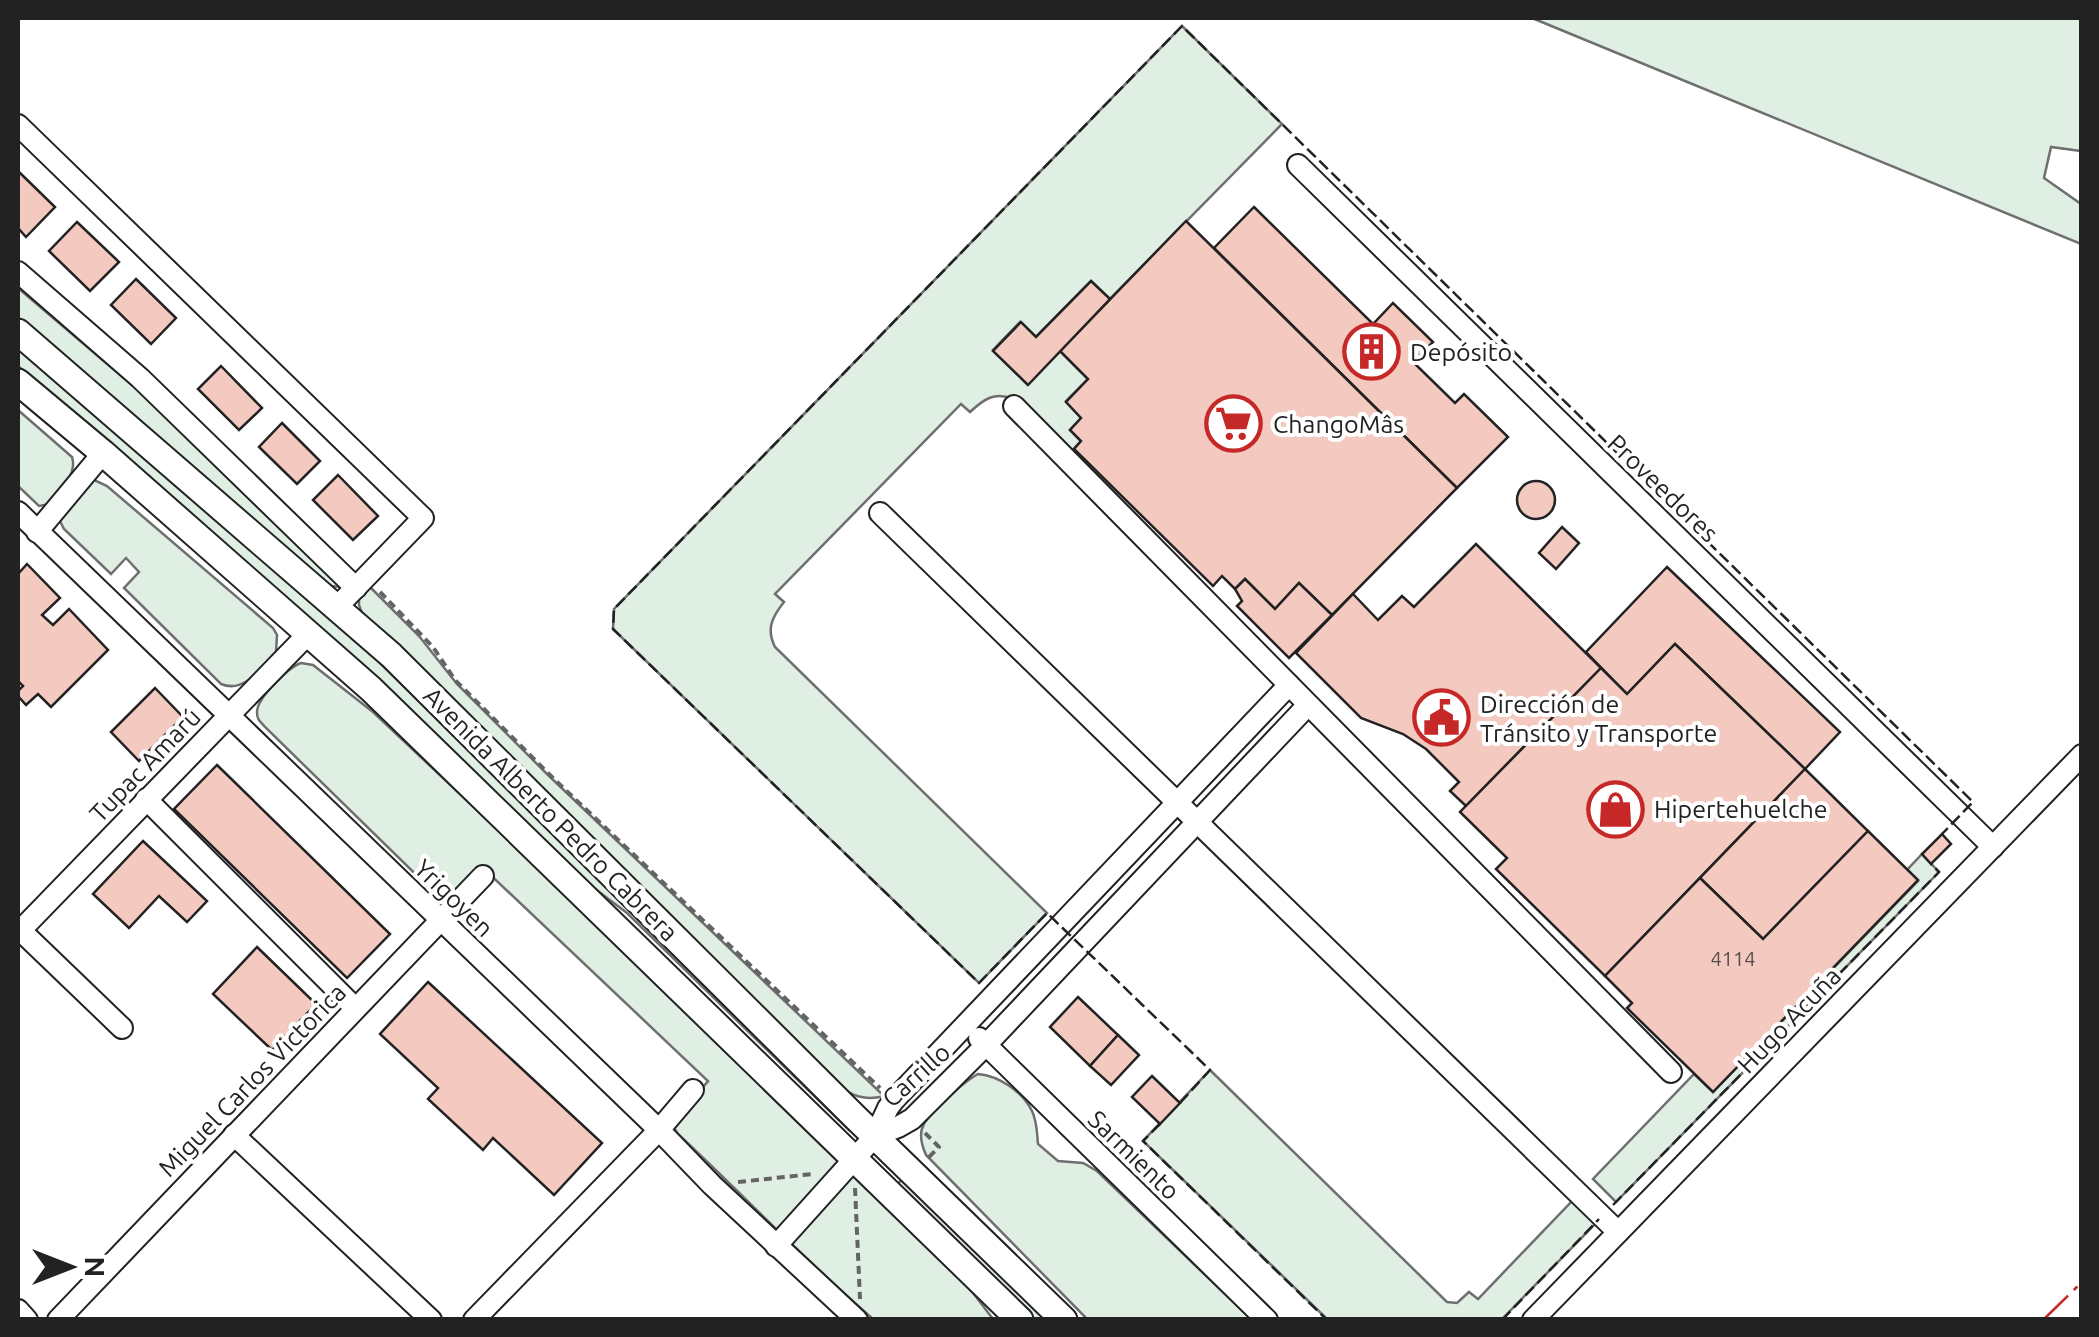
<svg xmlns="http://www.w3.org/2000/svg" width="2099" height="1337" font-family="Ubuntu,sans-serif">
  <rect width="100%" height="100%" fill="#fff"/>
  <!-- green -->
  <g fill="#e0efe3" stroke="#6f6f6f" stroke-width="2.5">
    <path d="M1532,18H2081V151L2051,147L2044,178L2081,204V244Z"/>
    <path d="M1182,26L1282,124L1110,299L1091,281L1036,337L1020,322L993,350L1027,384L1060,351L1088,379L1066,401L1081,418L1070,430L1081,441L1069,454L1013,399C994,391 983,400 970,412L961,404L775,594L784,602C772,617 766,629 775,647L1047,913L979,983L613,629L614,609Z"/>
    <path d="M18,288L152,402L342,587L330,586L18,318Z"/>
    <path d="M18,346L378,661L852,1127L849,1130L627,913L570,870L268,582L18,366Z"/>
    <path d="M18,410L72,457C78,474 60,490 50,504L39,506L18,486Z"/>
    <path d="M92,479L107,486L273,628L277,635L276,652C261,667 245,694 221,684L124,588L139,572L126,558L111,574L64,529L60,521L61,514Z"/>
    <path d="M370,587L419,636L457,684L547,774L884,1096C865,1101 852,1096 837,1085L362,613L359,605V597Z"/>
    <path d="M301,663L313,665L373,712L531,861L967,1285L993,1319H873C806,1261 743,1195 678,1134L674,1128L676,1120L708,1081L481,866L444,902L265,727C260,721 257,720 257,712C257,698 289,667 301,663Z"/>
    <path d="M1922,854L1939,872L1616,1202L1593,1179L1694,1074L1713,1092L1918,881L1907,870Z"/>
    <path d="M1210,1070L1447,1302L1457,1303L1469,1292L1478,1299L1575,1198L1598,1221L1502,1319H1327L1143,1141Z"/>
    <path d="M978,1074C999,1076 1022,1091 1032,1111C1037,1121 1037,1133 1038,1144L1058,1161L1083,1163L1097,1171L1251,1319H1087L926,1155C922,1146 918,1134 924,1124C931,1111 965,1081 978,1074Z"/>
    <path d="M904,1177L1051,1319H1029L895,1187Z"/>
  </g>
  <!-- building -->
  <g fill="#f3c9c0" stroke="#222" stroke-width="2.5">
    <path d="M18,171L55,207L26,237L18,228Z"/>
    <path d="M1254,207L1373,324L1393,303L1433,342L1413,362L1455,403L1464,394L1508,437L1457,488L1214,248Z"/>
    <path d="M1186,221L1457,488L1332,615L1299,583L1275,609L1245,579L1235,589L1222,576L1213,586L1074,449L1081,441L1070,430L1081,418L1066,402L1088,379L1060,351Z"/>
    <path d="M77,222L119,262L90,291L49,251Z"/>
    <path d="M136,279L176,318L151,344L111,305Z"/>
    <path d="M1091,281L1110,299L1028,385L993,351L1021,322L1036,337Z"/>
    <path d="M221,366L262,408L239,430L198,389Z"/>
    <path d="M282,423L320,461L297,484L259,447Z"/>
    <path d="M338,475L378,516L353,540L313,500Z"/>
    <circle cx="1536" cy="500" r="19"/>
    <path d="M1562,527L1579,543L1556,569L1539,553Z"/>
    <path d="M1476,544L1601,668L1466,806L1450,791L1459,782L1426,749L1403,734L1361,718L1296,653L1353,594L1378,620L1402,596L1414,607Z"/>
    <path d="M27,564L60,598L42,615L53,625L69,609L108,650L51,707L38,694L26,705L18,696V691L23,686L18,681V574Z"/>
    <path d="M1667,567L1840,732L1805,769L1675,644L1627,694L1586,652Z"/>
    <path d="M1245,579L1275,609L1299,583L1332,615L1289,658L1237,606L1242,601L1235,589Z"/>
    <path d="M1675,644L1805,769L1605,976L1496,869L1507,858L1460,812L1601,668L1627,694Z"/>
    <path d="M155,688L183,717L139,761L111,732Z"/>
    <path d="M217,765L390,934L347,978L174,809Z"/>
    <path d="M1805,769L1868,831L1763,939L1700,878Z"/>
    <path d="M1868,831L1918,880L1713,1092L1627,1008L1632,1003L1605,976L1700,878L1763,939Z"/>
    <path d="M1942,834L1951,844L1931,864L1922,854Z"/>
    <path d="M143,841L207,901L187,922L159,896L129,928L93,894Z"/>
    <path d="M257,947L316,1004L272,1050L213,994Z"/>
    <path d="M428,982L602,1143L554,1195L493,1138L483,1150L428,1099L438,1088L380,1034Z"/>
    <path d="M1078,997L1118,1035L1090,1066L1050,1027Z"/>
    <path d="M1118,1035L1139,1055L1111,1085L1090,1066Z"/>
    <path d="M1152,1076L1180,1103L1160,1124L1132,1097Z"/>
  </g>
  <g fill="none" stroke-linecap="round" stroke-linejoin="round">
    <defs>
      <g id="minor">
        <path d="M18,125L423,518L337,607"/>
        <path d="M1298,165L1993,847"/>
        <path d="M18,272L140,378L356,588"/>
        <path d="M1014,406L1671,1072"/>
        <path d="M18,512L659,1130L712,1185L857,1320"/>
        <path d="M880,513L1618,1232"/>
        <path d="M37,532L103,453"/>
        <path d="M146,799L355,1008"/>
        <path d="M18,928L122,1028"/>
        <path d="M18,933L309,633"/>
        <path d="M979,1038L1267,1320"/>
        <path d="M234,1135L431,1320"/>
        <path d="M875,1136L898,1127L912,1119L986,1045L1308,705"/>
        <path d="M776,1246L875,1136L888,1108L894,1100L1289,685"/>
        <path d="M18,1310L27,1320"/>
        <path d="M58,1320L483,876"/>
        <path d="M474,1320L659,1130L693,1090"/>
        <path d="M1533,1320L2082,755"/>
      </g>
      <g id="major">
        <path d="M18,332L391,655L854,1116L1064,1320"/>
        <path d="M18,382L103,453L371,689L1020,1320"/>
      </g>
    </defs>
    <!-- minor casing -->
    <use href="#minor" stroke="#222" stroke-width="24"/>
    <!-- major casing -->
    <use href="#major" stroke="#222" stroke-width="29"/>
    <!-- path -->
    <g stroke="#646464" stroke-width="4" stroke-dasharray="8 5" stroke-linecap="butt">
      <path d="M380,592L433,647L455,680L555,780L880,1088"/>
      <path d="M925,1133L939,1147L927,1159"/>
      <path d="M738,1182L813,1174"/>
      <path d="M855,1188L860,1299"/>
    </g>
    <!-- minor -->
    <use href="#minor" stroke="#fff" stroke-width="20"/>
    <!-- major -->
    <use href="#major" stroke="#fff" stroke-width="25"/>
    <!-- fence -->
    <g stroke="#222" stroke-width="2.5" stroke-dasharray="12 5" stroke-linecap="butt">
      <path d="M1180,1103L1210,1070L1047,913L979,983L613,629L614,609L1182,26L1973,802L1942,834"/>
      <path d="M1160,1124L1143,1141L1327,1320"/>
      <path d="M1613,1205L1939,872L1931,864"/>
      <path d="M1502,1320L1599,1219"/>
    </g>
    <!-- power -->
    <path stroke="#c62828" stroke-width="2.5" stroke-dasharray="35 8 5 8" stroke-linecap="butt" d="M2043,1320L2082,1282"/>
  </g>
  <!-- icons -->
  <defs>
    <symbol id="building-ring" viewBox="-11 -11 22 22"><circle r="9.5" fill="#fff" stroke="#c62828" stroke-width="1.5"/><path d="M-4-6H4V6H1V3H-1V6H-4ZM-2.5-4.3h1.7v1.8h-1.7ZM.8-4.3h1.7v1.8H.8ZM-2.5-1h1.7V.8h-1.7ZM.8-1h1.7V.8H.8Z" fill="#c62828"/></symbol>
    <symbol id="supermarket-ring" viewBox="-11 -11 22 22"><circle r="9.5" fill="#fff" stroke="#c62828" stroke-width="1.5"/><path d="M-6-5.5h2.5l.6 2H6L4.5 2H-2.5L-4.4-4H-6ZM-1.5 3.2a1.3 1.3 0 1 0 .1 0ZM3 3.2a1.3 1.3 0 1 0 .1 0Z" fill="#c62828"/></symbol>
    <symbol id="civic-ring" viewBox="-11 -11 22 22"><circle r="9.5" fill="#fff" stroke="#c62828" stroke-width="1.5"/><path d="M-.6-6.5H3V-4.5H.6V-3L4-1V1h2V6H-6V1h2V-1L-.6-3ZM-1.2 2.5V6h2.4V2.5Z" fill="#c62828"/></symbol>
    <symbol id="shop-ring" viewBox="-11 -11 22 22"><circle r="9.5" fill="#fff" stroke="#c62828" stroke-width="1.5"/><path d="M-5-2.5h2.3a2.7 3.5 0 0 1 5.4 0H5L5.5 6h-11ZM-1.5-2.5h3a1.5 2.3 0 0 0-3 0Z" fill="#c62828"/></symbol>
  </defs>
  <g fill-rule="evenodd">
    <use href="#building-ring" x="1340" y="320" width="63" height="63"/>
    <use href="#supermarket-ring" x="1202" y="392" width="63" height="63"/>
    <use href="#civic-ring" x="1410" y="686" width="63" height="63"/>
    <use href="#shop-ring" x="1584" y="778" width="63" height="63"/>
  </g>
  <g text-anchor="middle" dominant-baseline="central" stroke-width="8" stroke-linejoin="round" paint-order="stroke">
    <!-- number labels -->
    <g font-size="20" fill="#564c4a">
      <text x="1733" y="958">4114</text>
    </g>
    <!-- poi labels -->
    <g font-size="25" fill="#222" stroke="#fff" text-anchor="start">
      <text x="1410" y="352">Depósito</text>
      <text x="1273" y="424">ChangoMâs</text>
      <text x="1480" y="704">Dirección de<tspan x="1480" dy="29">Tránsito y Transporte</tspan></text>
      <text x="1654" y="809">Hipertehuelche</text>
    </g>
    <!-- street labels -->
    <g font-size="25" fill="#222" stroke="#fff">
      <text transform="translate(1663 488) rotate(44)">Proveedores</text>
      <text transform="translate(145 765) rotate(-46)">Tupac Amarú</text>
      <text transform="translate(551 814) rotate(45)">Avenida Alberto Pedro Cabrera</text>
      <text transform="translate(454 898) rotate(44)">Yrigoyen</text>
      <text transform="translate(1789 1020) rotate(-46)">Hugo Acuña</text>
      <text transform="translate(916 1075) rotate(-42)">Carrillo</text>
      <text transform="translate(252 1080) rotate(-46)">Miguel Carlos Victorica</text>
      <text transform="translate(1134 1155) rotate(44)">Sarmiento</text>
    </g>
  </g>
  <!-- border -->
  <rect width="2099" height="1337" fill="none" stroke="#222222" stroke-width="40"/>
  <!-- north arrow -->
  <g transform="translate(70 1267) rotate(90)" stroke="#ffffff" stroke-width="8" paint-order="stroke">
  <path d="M0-8L18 38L0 25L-18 38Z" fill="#222222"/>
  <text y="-15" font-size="28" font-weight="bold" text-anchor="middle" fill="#222222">N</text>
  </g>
</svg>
